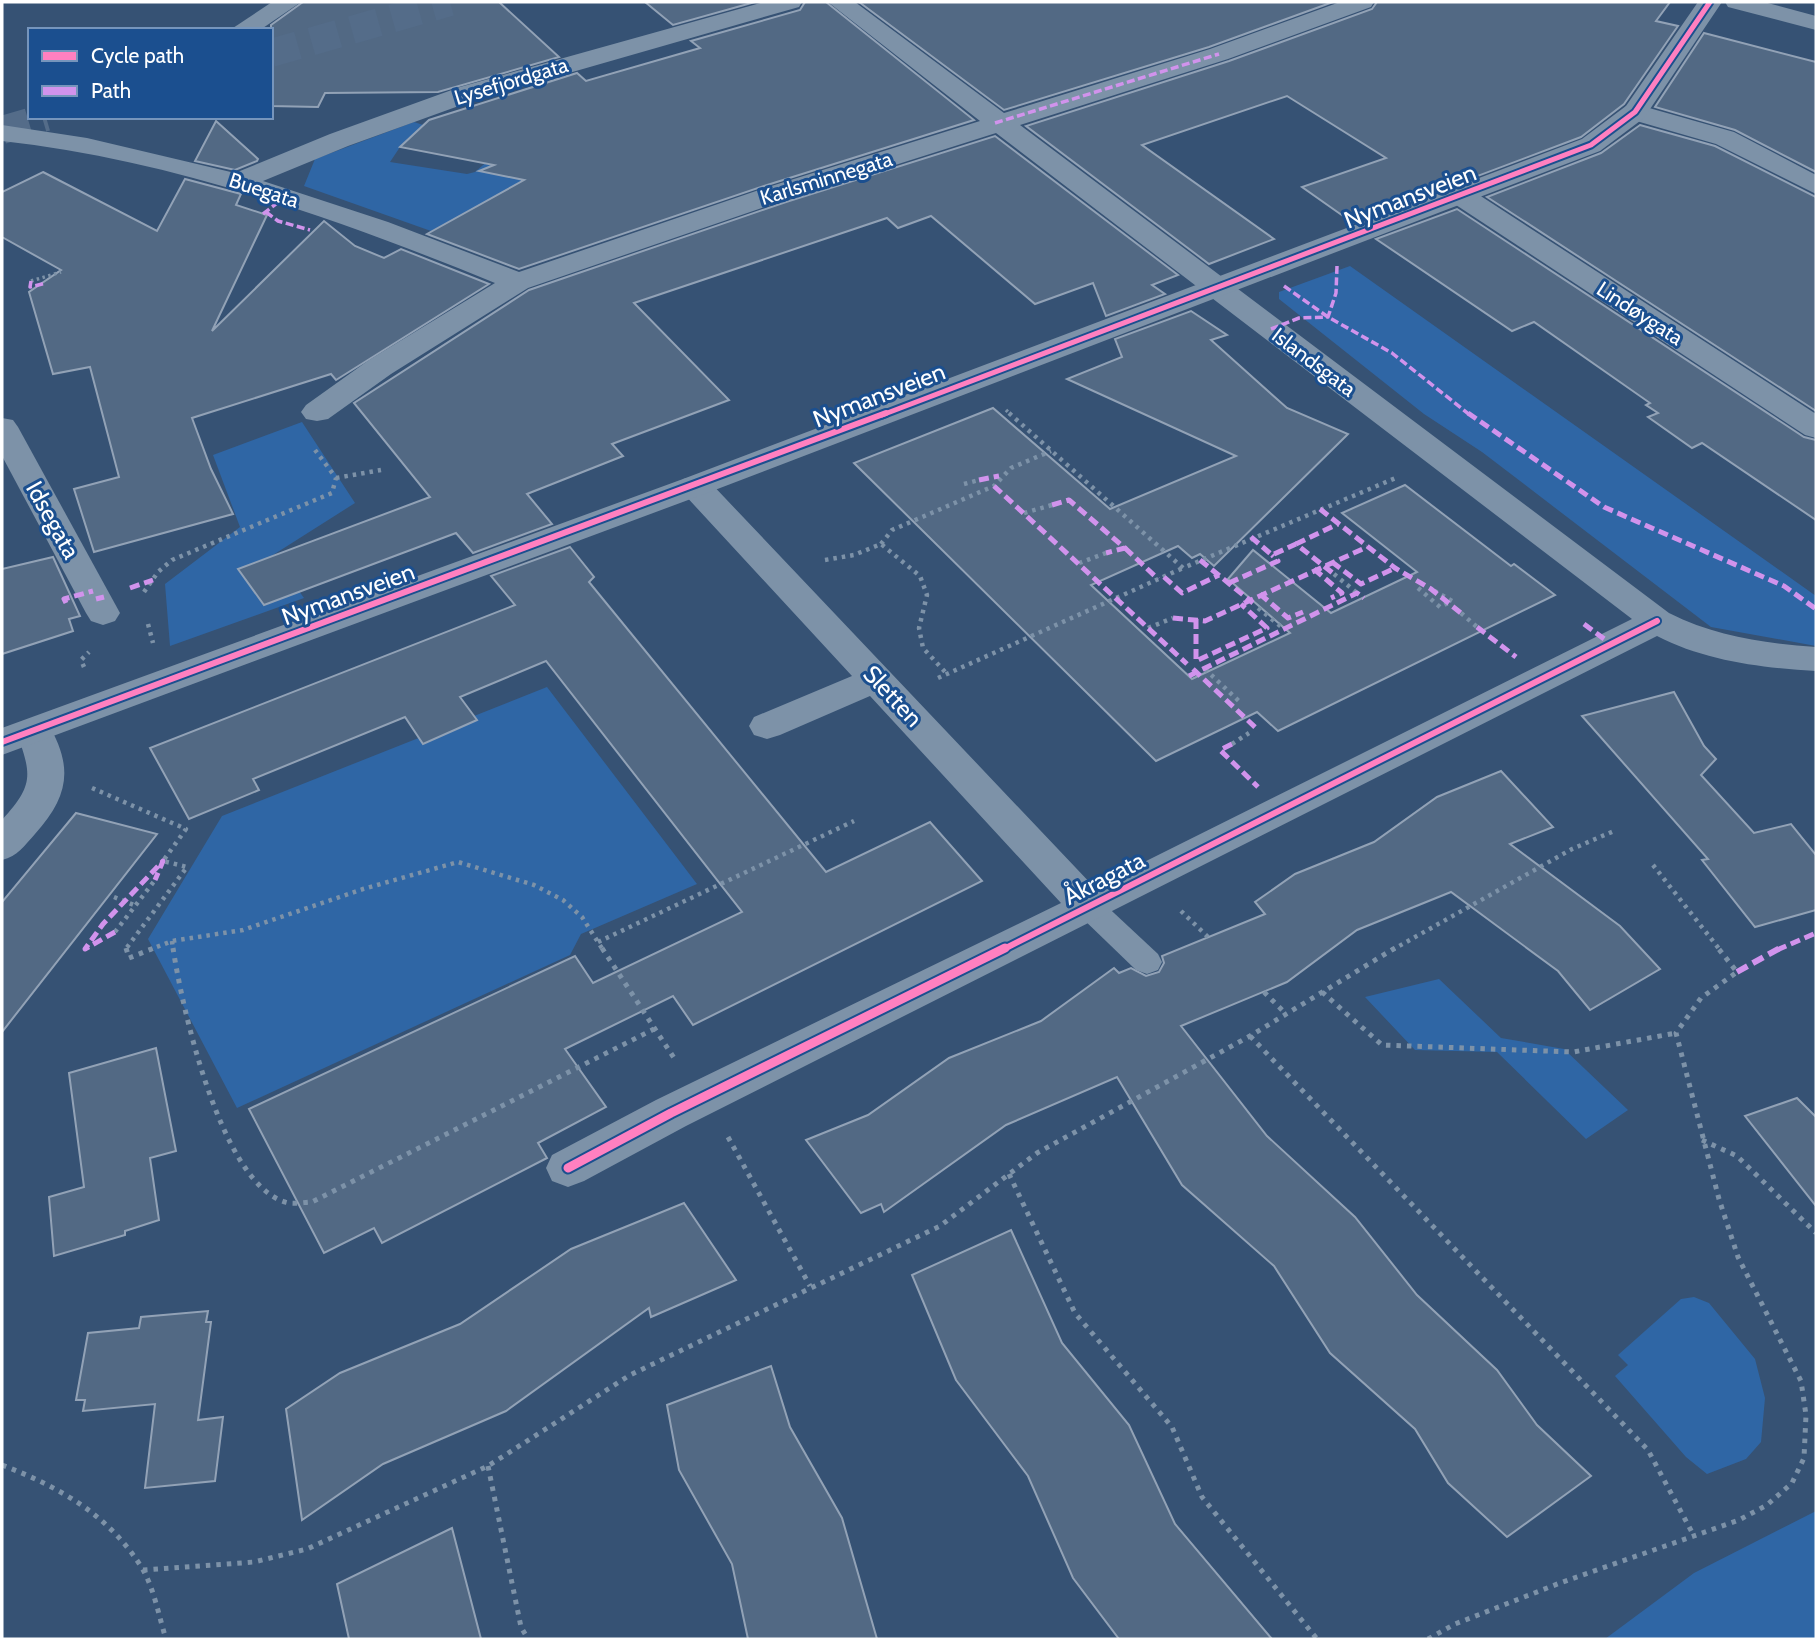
<svg xmlns="http://www.w3.org/2000/svg" width="1818" height="1641" font-family="Cabin,sans-serif">
  <rect width="100%" height="100%" fill="#365274"/>
  <!-- green -->
  <g fill="#2f66a5">
    <path d="M414,122L423,125L402,144L390,162L467,174L475,172L490,159L567,167L431,231L304,186L315,159Z"/>
    <path d="M1350,266L1816,596V646L1711,627L1482,452L1424,414L1279,299V292Z"/>
    <path d="M302,422L355,503L273,555L304,598L170,646L165,584L240,527L213,455Z"/>
    <path d="M547,687L697,884L581,934L570,955L237,1108L148,939L222,816Z"/>
    <path d="M1439,979L1501,1038L1564,1049L1628,1110L1586,1139L1497,1052L1415,1050L1365,997Z"/>
    <path d="M1694,1297L1709,1303L1755,1359L1765,1398L1761,1442L1746,1459L1707,1474L1686,1457L1615,1376L1628,1365L1618,1355L1681,1299Z"/>
    <path d="M1816,1511V1639H1605L1694,1573Z"/>
  </g>
  <!-- building -->
  <g fill="#526984" stroke="#92a2b6" stroke-width="2">
    <path d="M303,2H499L559,57L438,92L325,93L318,107L271,106V25Z"/>
    <path d="M645,2H755L673,25Z"/>
    <path d="M805,2H826L974,120L764,186L519,269L427,234L524,180L479,171L494,165L400,147L429,120L577,73L586,81L700,48L691,41L800,10Z"/>
    <path d="M859,2H1333L1209,47L1004,110Z"/>
    <path d="M1377,2H1670L1656,21L1678,26L1624,104L1581,137L1353,223L1302,187L1386,158L1287,96L1142,145L1274,239L1209,264L1026,126L1229,61L1372,9Z"/>
    <path d="M1704,33L1816,62V172L1735,130L1655,107Z"/>
    <path d="M216,121L258,159L257,161L235,170L195,161Z"/>
    <path d="M1640,125L1715,146L1816,197V411L1487,197L1601,153Z"/>
    <path d="M995,136L1178,275L1152,285L1165,294L1106,316L1093,283L1035,304L931,216L898,228L887,218L634,303L729,400L612,444L623,456L527,494L552,524L473,553L456,533L264,605L238,569L430,497L354,403L529,290L786,202Z"/>
    <path d="M43,172L157,231L185,179L241,194L236,205L267,215L212,331L324,221L355,246L384,258L401,249L489,284L336,380L331,374L192,418L211,469L233,514L94,552L74,489L119,477L90,367L53,374L29,292L61,270L2,237V192Z"/>
    <path d="M1457,209L1804,437L1816,440V520L1702,443L1692,448L1648,417L1658,413L1646,405L1650,403L1534,322L1512,331L1376,239Z"/>
    <path d="M1191,311L1227,335L1211,340L1287,408L1348,434L1214,566L1200,554L1192,558L1178,546L1091,585L1192,679L1290,633L1228,579L1253,550L1331,613L1417,572L1342,513L1405,485L1511,566L1514,564L1555,595L1278,731L1257,712L1156,761L854,463L993,408L1110,509L1236,456L1067,379L1122,357L1115,339Z"/>
    <path d="M570,547L594,577L589,582L826,872L930,822L982,881L693,1025L673,996L565,1049L606,1107L538,1143L547,1158L382,1243L374,1228L324,1253L249,1109L575,956L593,983L742,912L546,661L460,697L477,720L423,744L405,717L253,779L259,790L189,819L150,748L515,605L491,576Z"/>
    <path d="M53,557L80,616L69,619L73,631L2,654V569Z"/>
    <path d="M1674,692L1704,746L1716,759L1701,775L1754,833L1791,824L1816,855V910L1755,927L1702,860L1708,859L1582,716Z"/>
    <path d="M1501,771L1553,827L1510,844L1620,926L1660,969L1590,1010L1558,971L1451,892L1357,930L1287,982L1181,1026L1267,1136L1355,1217L1417,1295L1497,1370L1537,1425L1591,1476L1507,1537L1448,1483L1415,1429L1330,1353L1274,1266L1182,1185L1117,1077L1006,1125L884,1212L881,1204L861,1213L806,1140L868,1115L949,1058L1041,1021L1114,968L1119,973L1131,968L1146,976L1159,972L1164,963L1162,956L1265,914L1255,902L1295,874L1374,842L1437,797Z"/>
    <path d="M76,813L157,834L2,1032V902Z"/>
    <path d="M156,1048L176,1151L150,1158L159,1220L125,1231V1235L54,1256L49,1197L84,1187L69,1073Z"/>
    <path d="M1797,1098L1816,1117V1206L1745,1116Z"/>
    <path d="M684,1203L736,1280L651,1317L649,1308L506,1411L383,1464L302,1520L286,1409L340,1373L460,1324L571,1249Z"/>
    <path d="M1011,1230L1062,1343L1129,1425L1175,1524L1272,1639H1119L1073,1578L1028,1476L956,1380L912,1275Z"/>
    <path d="M208,1311L206,1322H211L198,1420L223,1417L215,1481L145,1488L155,1404L83,1411L85,1400H76L88,1333L139,1328L141,1317Z"/>
    <path d="M771,1366L790,1427L842,1518L877,1639H748L732,1564L679,1470L667,1405Z"/>
    <path d="M452,1528L481,1639H349L337,1584Z"/>
  </g>
  <g fill="none" stroke-linecap="round" stroke-linejoin="round">
    <!-- secondary-tunnel -->
    <g stroke="#546c89" stroke-width="28" stroke-dasharray="28 14" stroke-linecap="butt">
      <path d="M271,53L450,2"/>
      <path d="M2,130L46,117"/>
    </g>
    <!-- path-far2 -->
    <g stroke="#7d92a8" stroke-width="3.5" stroke-dasharray="2.5 3.5" stroke-linecap="butt">
      <path d="M31,281L61,272"/>
      <path d="M1006,410L1011,415"/>
    </g>
    <!-- path-far1 -->
    <g stroke="#7d92a8" stroke-width="4.5" stroke-dasharray="3.5 5" stroke-linecap="butt">
      <path d="M1009,413L1183,568L1398,477"/>
      <path d="M336,478L381,470"/>
      <path d="M964,484L979,480"/>
      <path d="M1024,513L1052,505"/>
      <path d="M881,544L892,530L994,486L1011,468L1051,451"/>
      <path d="M825,560L854,555L881,544L920,576L927,595L919,628L923,648L947,674"/>
      <path d="M1079,563L1106,553"/>
      <path d="M1334,574L1357,593"/>
      <path d="M1418,588L1440,607L1452,601L1431,589"/>
      <path d="M144,592L158,572L172,560L332,493L336,478L315,450"/>
      <path d="M1258,608L1284,629"/>
      <path d="M1461,613L1477,627"/>
      <path d="M148,624L153,643"/>
      <path d="M1148,628L1173,618"/>
      <path d="M84,667L81,660L89,652"/>
      <path d="M1205,669L1242,704"/>
      <path d="M938,678L1183,568"/>
      <path d="M1232,744L1249,733"/>
      <path d="M92,788L186,829L163,861L187,867L125,950"/>
      <path d="M1653,865L1720,950"/>
      <path d="M114,897L134,905"/>
      <path d="M1181,911L1208,937"/>
      <path d="M115,932L155,880"/>
      <path d="M172,941L173,950"/>
      <path d="M598,942L854,821"/>
      <path d="M149,950L172,941L243,930L363,889L458,862L534,885L563,900L582,917L603,950"/>
      <path d="M1392,950L1572,849L1614,831"/>
    </g>
    <!-- path -->
    <g stroke="#7d92a8" stroke-width="5" stroke-dasharray="4.5 6" stroke-linecap="butt">
      <path d="M126,948L129,958L154,948"/>
      <path d="M173,948C182,1008 221,1183 285,1202C293,1205 304,1202 312,1202L654,1029"/>
      <path d="M602,948L674,1058"/>
      <path d="M1264,992L1286,1014"/>
      <path d="M1322,992L1382,1045L1573,1052L1676,1033"/>
      <path d="M1250,1036L1648,1450L1694,1536"/>
      <path d="M728,1137L810,1286"/>
      <path d="M1702,1140L1737,1156L1816,1233"/>
      <path d="M1009,1174L1075,1313L1172,1427L1202,1497L1317,1639"/>
      <path d="M2,1465C59,1487 108,1514 142,1568C154,1588 159,1617 166,1639"/>
      <path d="M488,1466L521,1627L528,1639"/>
      <path d="M143,1570L254,1562L307,1549L488,1466L630,1375L940,1226L1037,1153L1250,1036L1395,948"/>
      <path d="M1428,1639L1455,1624L1560,1583L1739,1520L1767,1505L1792,1483L1804,1458L1806,1415L1801,1381L1738,1257L1719,1199L1676,1033L1701,998L1737,972L1718,948"/>
    </g>
    <!-- service -->
    <path fill="#7d92a8" fill-rule="evenodd" d="M1089,896L1099,899L1158,954L1162,962L1158,970L1147,974L1136,970L1079,915L1074,907L1079,899Z"/>
    <!-- minor -->
    <g fill="#7d92a8" fill-rule="evenodd">
      <path d="M272,2H301L260,30H230Z"/>
      <path d="M764,2H802L799,7L478,99L348,146L263,181L388,222L519,272L765,188L980,121L828,2H855L1004,113L1210,49L1340,2H1374L1371,7L1228,59L1020,125L1669,613C1717,637 1764,643 1816,647V671C1763,668 1705,661 1657,636L686,1126L584,1181L568,1187L552,1181L546,1168L552,1155L656,1100L1061,903L870,696L780,735L767,739L754,735L749,726L754,717L852,676L683,493L679,486L683,479L695,476L707,479L1094,887L1632,619L996,133L785,200L528,288L391,374L328,419L317,421L306,419L301,412L306,405L369,360L495,283C338,219 172,160 2,141V125L87,138L235,173L330,134L460,87Z"/>
      <path d="M1635,104L1734,132L1816,175V194L1716,144L1626,118L1622,112L1626,106Z"/>
      <path d="M1463,189L1473,191L1816,414V438L1805,435L1453,203L1449,197L1453,191Z"/>
      <path d="M2,418L13,420L18,427L120,613L115,621L103,625L91,621L86,613L2,456Z"/>
      <path d="M34,718L47,722C74,767 69,796 35,834C24,846 18,856 2,860V820C34,785 32,775 16,731L21,722Z"/>
    </g>
    <!-- tertiary -->
    <g fill="#7d92a8" fill-rule="evenodd">
      <path d="M1698,2H1722L1644,118L1600,151L707,493L2,755V728L683,479L1582,139L1626,106Z"/>
      <path d="M1725,2H1764L1816,16V30L1728,7Z"/>
    </g>
    <!-- quiet-far2 -->
    <g stroke="#d193ec" stroke-width="3.5" stroke-dasharray="8 3.5" stroke-linecap="butt">
      <path d="M995,123L1219,54"/>
      <path d="M266,212L278,221L310,230"/>
      <path d="M263,214L285,197"/>
      <path d="M31,281L30,287L46,283"/>
      <path d="M1284,286L1328,317L1392,353L1470,415"/>
      <path d="M1271,329L1299,318L1328,317L1336,293L1337,266"/>
    </g>
    <!-- quiet-far1 -->
    <g stroke="#d193ec" stroke-width="5" stroke-dasharray="10 5" stroke-linecap="butt">
      <path d="M1468,413L1604,507L1784,586L1816,609"/>
      <path d="M979,480L999,476"/>
      <path d="M994,486L1187,664"/>
      <path d="M1052,505L1069,500L1125,548L1106,553"/>
      <path d="M1320,509L1395,568L1431,589L1461,613"/>
      <path d="M1251,537L1272,555L1296,544L1334,574"/>
      <path d="M1296,544L1338,524"/>
      <path d="M1125,548L1158,579"/>
      <path d="M1200,560L1253,603"/>
      <path d="M1332,562L1361,584L1395,568"/>
      <path d="M1314,569L1342,593L1331,598"/>
      <path d="M1164,577L1182,593L1219,575"/>
      <path d="M1229,583L1278,561L1272,555"/>
      <path d="M130,588L153,580"/>
      <path d="M1260,594L1288,618L1303,612"/>
      <path d="M96,599L104,597"/>
      <path d="M66,603L64,599L93,591"/>
      <path d="M1173,618L1205,621L1367,547"/>
      <path d="M1196,619V661L1267,628L1241,604"/>
      <path d="M1584,624L1611,644"/>
      <path d="M1477,627L1516,657"/>
      <path d="M1193,669L1257,729"/>
      <path d="M1189,676L1357,593L1364,598"/>
      <path d="M1232,744L1220,750L1258,787"/>
      <path d="M115,932L85,949L103,924L163,861L155,880"/>
      <path d="M1777,950L1816,933"/>
    </g>
    <!-- quiet -->
    <path stroke="#d193ec" stroke-width="6" stroke-dasharray="12 6" stroke-linecap="butt" d="M1737,972L1780,948"/>
    <defs>
      <path id="cycleway-far2" d="M882,415L1591,145L1635,112L1710,2"/>
      <g id="cycleway-far1">
        <path d="M2,742L886,413"/>
        <path d="M1002,950L1657,621"/>
      </g>
      <path id="cycleway" d="M568,1168L671,1113L1005,948"/>
    </defs>
    <!-- cycleway-far2 casing -->
    <use href="#cycleway-far2" stroke="#1b4f8f" stroke-width="9"/>
    <!-- cycleway-far1 casing -->
    <use href="#cycleway-far1" stroke="#1b4f8f" stroke-width="10"/>
    <!-- cycleway casing -->
    <use href="#cycleway" stroke="#1b4f8f" stroke-width="13"/>
    <!-- cycleway-far2 -->
    <use href="#cycleway-far2" stroke="#ff80c0" stroke-width="5"/>
    <!-- cycleway-far1 -->
    <use href="#cycleway-far1" stroke="#ff80c0" stroke-width="6"/>
    <!-- cycleway -->
    <use href="#cycleway" stroke="#ff80c0" stroke-width="9"/>
  </g>
  <g text-anchor="middle" dominant-baseline="central" stroke-width="6" stroke-linejoin="round" paint-order="stroke">
    <!-- far-street labels -->
    <g font-size="21" fill="#fff" stroke="#1b4f8f">
      <text transform="translate(511 81) rotate(-17)">Lysefjordgata</text>
      <text transform="translate(826 178) rotate(-17)">Karlsminnegata</text>
      <text transform="translate(264 190) rotate(18)">Buegata</text>
      <text transform="translate(1640 313) rotate(33)">Lindøygata</text>
      <text transform="translate(1314 362) rotate(37)">Islandsgata</text>
    </g>
    <!-- street labels -->
    <g font-size="24" fill="#fff" stroke="#1b4f8f">
      <text transform="translate(1410 196) rotate(-21)">Nymansveien</text>
      <text transform="translate(879 395) rotate(-21)">Nymansveien</text>
      <text transform="translate(53 520) rotate(61)">Idsegata</text>
      <text transform="translate(348 594) rotate(-20)">Nymansveien</text>
      <text transform="translate(893 696) rotate(47)">Sletten</text>
      <text transform="translate(1104 878) rotate(-27)">Åkragata</text>
    </g>
  </g>
  <!-- border -->
  <rect width="1818" height="1641" fill="none" stroke="#ffffff" stroke-width="7"/>
  <!-- legend -->
  <rect x="28" y="28" width="245" height="91" fill="#1b4f8f" stroke="#7695bc" stroke-width="2"/>
  <rect x="42" y="51" width="35" height="10" fill="#ff80c0" stroke="#7695bc" stroke-width="2"/>
  <text x="91" y="63" font-size="21" fill="#ffffff">Cycle path</text>
  <rect x="42" y="86" width="35" height="10" fill="#d193ec" stroke="#7695bc" stroke-width="2"/>
  <text x="91" y="98" font-size="21" fill="#ffffff">Path</text>
</svg>
